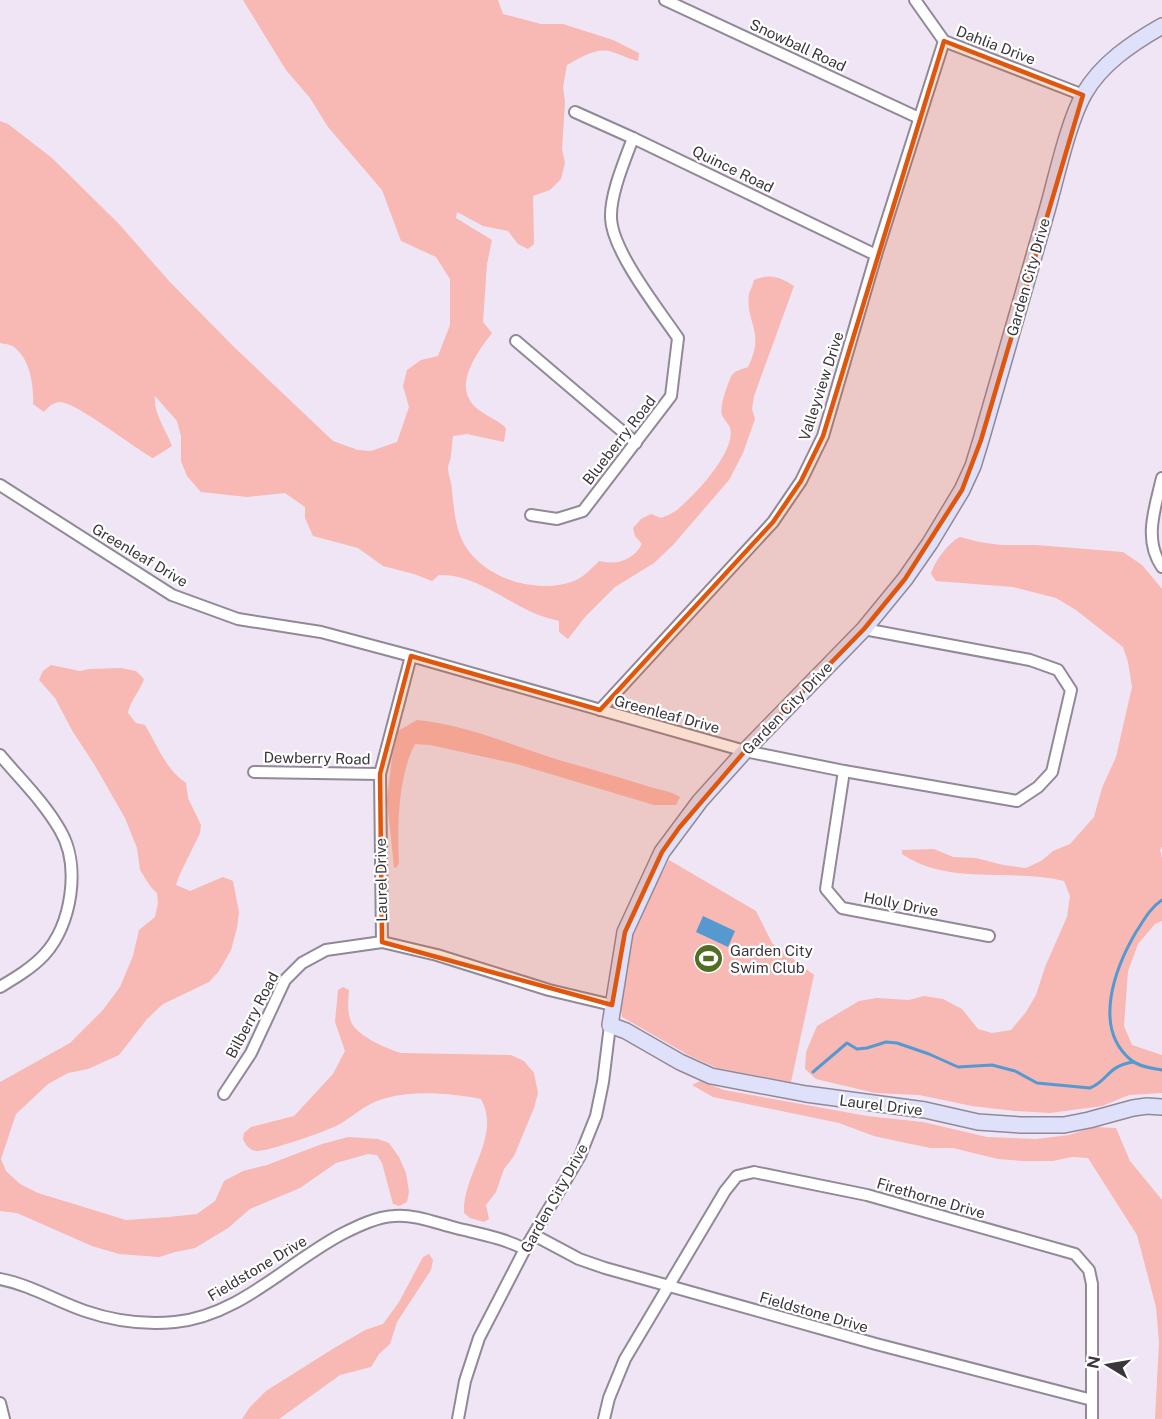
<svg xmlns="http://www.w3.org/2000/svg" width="1162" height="1419" font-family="'Public Sans',sans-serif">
  <rect width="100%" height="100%" fill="#efe5f5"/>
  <!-- green -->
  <g fill="#f8b8b3">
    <path d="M243,0H498L503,14L541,24H563L613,40L639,53L638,61C628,59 618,53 609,51C594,48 580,58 567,65L563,87L565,101L562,149L565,163L561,179L550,190L533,196L534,244L528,249L518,244L508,231L483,226L457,212L456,218L492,240L487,264L483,322L492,333C476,354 450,389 479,410C488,417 498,420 506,428L504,442L467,434L453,436C452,442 452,449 451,455C451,459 448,464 448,468C448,475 452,483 452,491C454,509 455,527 464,544C484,579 537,595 574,581C584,577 592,568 599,561C616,565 633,561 642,544L635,536L633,528L641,519L651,514L661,518C666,516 673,513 677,510C696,494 724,463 730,440C733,425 727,425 722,415C719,408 728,382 732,375C736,370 743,369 748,367C766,331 745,323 749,294C750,290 753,285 754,280C770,273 780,277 794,286L754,396L752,409L755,419L743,453L729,480L673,545L654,563L615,587L585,617L568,639L559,632V621C552,619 543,617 536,614C505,601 475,574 439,575L432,581L414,574L383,566L358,548L313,536L305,518V507L285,493L247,497L201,492L187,476L181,461V436L177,421L155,396C153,413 166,430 172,446L153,458C134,448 76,402 60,402C52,403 48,407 44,412L33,404C34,385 30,359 14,347C10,344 4,344 0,343V121L8,124L52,158L119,224L169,281L233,346L333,441L358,450L371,451L397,442L409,407L403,386L407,370L421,360L438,356L450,325V279L436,257L401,241L382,190L328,127L310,98L286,70Z"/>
    <path d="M960,537L979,542L1001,545H1036L1123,552L1142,565L1162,589V847L1160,850L1162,858V921L1155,924L1138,944L1128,971L1124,1026L1132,1045L1162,1055V1093L1129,1095L1102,1106L1050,1113L1015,1111L972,1106L919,1095L875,1093L816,1079L805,1069L806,1052L817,1026L859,1001L877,998L909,1000L924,996L943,999L962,1009L978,1029L992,1033L1011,1030L1026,1012L1036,995L1045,967L1067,917L1070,896L1064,881C1011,868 949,886 902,854V850L934,849L953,857L976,858L1003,865L1026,868L1041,861L1053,851L1070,844L1094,817L1102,788L1116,757L1132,687L1128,662L1123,647L1076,610L1056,598L1013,587L936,581L931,574C934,562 949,542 960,537Z"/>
    <path d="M51,665L80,671L89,669L121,668L136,671L144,679C140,691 130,701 128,713L136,723L145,725C157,745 166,770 186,783L188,798L201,825L200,833L179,876L176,885L190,891L223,877L233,881L239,912L237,928L231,950L219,971L209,982L163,1004L147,1019L119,1055L88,1069L68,1073L48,1084L16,1114L1,1159L6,1171L20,1184L38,1193L126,1220L169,1217L197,1214L215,1201L224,1181L243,1171L267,1165L322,1144L348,1137L378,1139L389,1143L399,1157L406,1173L409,1192L407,1202L399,1206L393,1204L382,1163L377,1155L368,1154L336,1163L300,1188L250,1209L228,1228L195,1248L175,1252L159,1257L119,1254L92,1246L17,1213L0,1211V1082L70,1043L103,1010L120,987L133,956L139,930L155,917L158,903L157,893L150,886L140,870L137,848L125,818L94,764L73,732L55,698L39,680L43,671Z"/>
    <path d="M417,720C468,725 513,746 562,761C592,769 621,778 650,787C661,790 670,791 680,797L676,805H654L517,764L430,745L415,744C398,776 397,827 399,863L396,868L394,867L387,800L392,758L398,731Z"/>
    <path d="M669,860L756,911L772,943L814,975L791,1082L717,1068L690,1056L622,1017L619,993L628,937Z"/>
    <path d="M343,987L349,990C348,1001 347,1014 352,1024C360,1037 387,1049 401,1053L511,1055L524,1061L534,1073L538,1093L534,1108L514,1156L504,1169L496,1192L486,1205L489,1219L484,1222L470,1218L464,1213C462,1175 502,1136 481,1099C450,1093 408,1089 377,1101C363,1106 351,1118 338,1125C327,1131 267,1152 256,1151C249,1150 246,1145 243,1139L244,1133L251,1127L294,1116L333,1074L345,1051L335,1022L338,990Z"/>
    <path d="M700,1081L724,1090L867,1116L923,1122L987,1137L1036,1139L1069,1135L1094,1127L1116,1128L1130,1161L1162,1200V1419H1155L1159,1342L1156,1307L1137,1235L1088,1158L1072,1157L1053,1161H1024L998,1159L953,1148H931L906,1143L874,1136L839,1123L713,1097L692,1085Z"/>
    <path d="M429,1254L433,1260L431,1270L397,1322L390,1344L379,1354L371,1367L340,1375L279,1419H242L250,1407L266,1391L331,1350L365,1330L383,1324L399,1302L423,1257Z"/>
  </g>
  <!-- water -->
  <path fill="#5699d0" d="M703,916L735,931L728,947L696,932Z"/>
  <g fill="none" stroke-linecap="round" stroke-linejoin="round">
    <!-- stream -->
    <g stroke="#5699d0" stroke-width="3">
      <path d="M1162,900C1150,908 1144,920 1136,932C1115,968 1092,1028 1131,1060C1139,1067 1152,1068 1162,1070"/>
      <path d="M813,1072L847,1043L857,1049L867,1048L886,1042L897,1043L929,1054L958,1067L992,1065L1015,1071L1037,1083L1090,1088C1108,1081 1107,1066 1133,1062"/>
    </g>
    <defs>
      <g id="street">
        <path d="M665,0L919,118"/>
        <path d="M915,0L944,41L1083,95"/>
        <path d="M575,112L633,138L876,255"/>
        <path d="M516,341L636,443"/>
        <path d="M1162,478C1155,508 1143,540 1162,567"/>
        <path d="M0,485L172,595L238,619L321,632L411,656L745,751L844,771L1017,801L1038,787L1052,772L1071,690L1058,670L1030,660L864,629"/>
        <path d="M531,515L557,519L583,511L671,396L678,338C659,310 612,251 611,218C610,194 625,160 633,138"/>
        <path d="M600,710L773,522L801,481L823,436L876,255L944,41"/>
        <path d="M0,755C20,779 44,802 60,830C81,865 72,925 44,955C32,968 15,978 0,987"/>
        <path d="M844,771L826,889L842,908L989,936"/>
        <path d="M254,772L380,774"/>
        <path d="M382,942L380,774L411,656"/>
        <path d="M224,1094L251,1053L285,980L302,963L326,950L382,942L437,955L549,990L612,1005"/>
        <path d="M534,1235L579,1259L605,1268L876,1344L1092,1400"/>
        <path d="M0,1279C31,1285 56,1301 85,1311C114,1321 144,1325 175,1322C239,1316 287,1263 342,1234C358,1226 376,1217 394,1216C414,1214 436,1223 456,1228C480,1234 503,1238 525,1249"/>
        <path d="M0,1403L4,1419"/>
        <path d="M458,1419L465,1381L479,1338L525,1249L580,1156L596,1116L603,1082L610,1025"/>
        <path d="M604,1419L609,1398L625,1359L725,1191L737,1176L754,1172L867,1195L1075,1254L1089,1270L1092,1284V1419"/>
      </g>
      <path id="secondary" d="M1162,26C1132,43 1101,64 1084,94C1068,123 1057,175 1048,207C1025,285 1003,363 981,440L973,466L962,490L930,543L905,579L864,629L745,751L700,801L662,852L625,932L610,1025L626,1031L680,1062L711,1076L806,1094L925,1110L978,1122L1021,1125H1064L1089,1120L1133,1108L1147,1106L1162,1107"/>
    </defs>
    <!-- street casing -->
    <use href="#street" stroke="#928997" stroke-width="14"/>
    <!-- secondary casing -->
    <use href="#secondary" stroke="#928997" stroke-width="18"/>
    <!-- street -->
    <use href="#street" stroke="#fff" stroke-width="10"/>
    <!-- secondary -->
    <use href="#secondary" stroke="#dfe1fa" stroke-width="15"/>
  </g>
  <!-- marked area -->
  <path fill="#df570e" fill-opacity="0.2" stroke="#df570e" stroke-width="4.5" stroke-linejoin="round" d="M944,41L1083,95L981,440L962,490L905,579L864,629L745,751L679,828L662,852L625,932L612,1005L382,942L380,774L411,656L600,710L773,522L801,481L823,436Z"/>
  <!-- icons -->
  <defs>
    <symbol id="stadium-disc" viewBox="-11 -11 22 22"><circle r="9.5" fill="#516e22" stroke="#fff"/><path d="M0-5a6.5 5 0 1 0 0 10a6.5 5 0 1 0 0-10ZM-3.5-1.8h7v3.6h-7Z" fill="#fff"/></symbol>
  </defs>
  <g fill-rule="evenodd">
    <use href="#stadium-disc" x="692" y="942" width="33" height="33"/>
  </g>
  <g text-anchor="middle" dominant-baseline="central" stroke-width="4.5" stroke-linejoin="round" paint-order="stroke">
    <!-- street labels -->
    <g font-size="15" fill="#3a363c" stroke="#fff">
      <text transform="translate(798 45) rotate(25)">Snowball Road</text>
      <text transform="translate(996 45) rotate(21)">Dahlia Drive</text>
      <text transform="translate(733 169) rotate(26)">Quince Road</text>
      <text transform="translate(1028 277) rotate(-74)">Garden City Drive</text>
      <text transform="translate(821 386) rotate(-72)">Valleyview Drive</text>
      <text transform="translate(619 440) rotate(-52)">Blueberry Road</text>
      <text transform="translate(140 555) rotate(31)">Greenleaf Drive</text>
      <text transform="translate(787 708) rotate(-46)">Garden City Drive</text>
      <text transform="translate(667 714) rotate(15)">Greenleaf Drive</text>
      <text transform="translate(317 758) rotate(1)">Dewberry Road</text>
      <text transform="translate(381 880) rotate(-91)">Laurel Drive</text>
      <text transform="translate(901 904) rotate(11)">Holly Drive</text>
      <text transform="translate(252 1015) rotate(-62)">Bilberry Road</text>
      <text transform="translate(881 1105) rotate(7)">Laurel Drive</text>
      <text transform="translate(554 1198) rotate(-61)">Garden City Drive</text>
      <text transform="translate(931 1198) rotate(16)">Firethorne Drive</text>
      <text transform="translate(257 1268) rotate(-31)">Fieldstone Drive</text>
      <text transform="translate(814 1312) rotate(16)">Fieldstone Drive</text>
    </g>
    <!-- poi labels -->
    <g font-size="15" fill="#3a363c" stroke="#fff" text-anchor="start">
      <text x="730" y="950">Garden City<tspan x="730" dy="17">Swim Club</tspan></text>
    </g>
  </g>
  <!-- north arrow -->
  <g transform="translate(1108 1365) rotate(281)" stroke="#ffffff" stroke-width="4.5" paint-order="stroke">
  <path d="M0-4.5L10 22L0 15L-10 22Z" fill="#3a363c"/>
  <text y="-9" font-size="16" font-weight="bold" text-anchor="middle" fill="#3a363c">N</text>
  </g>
</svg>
